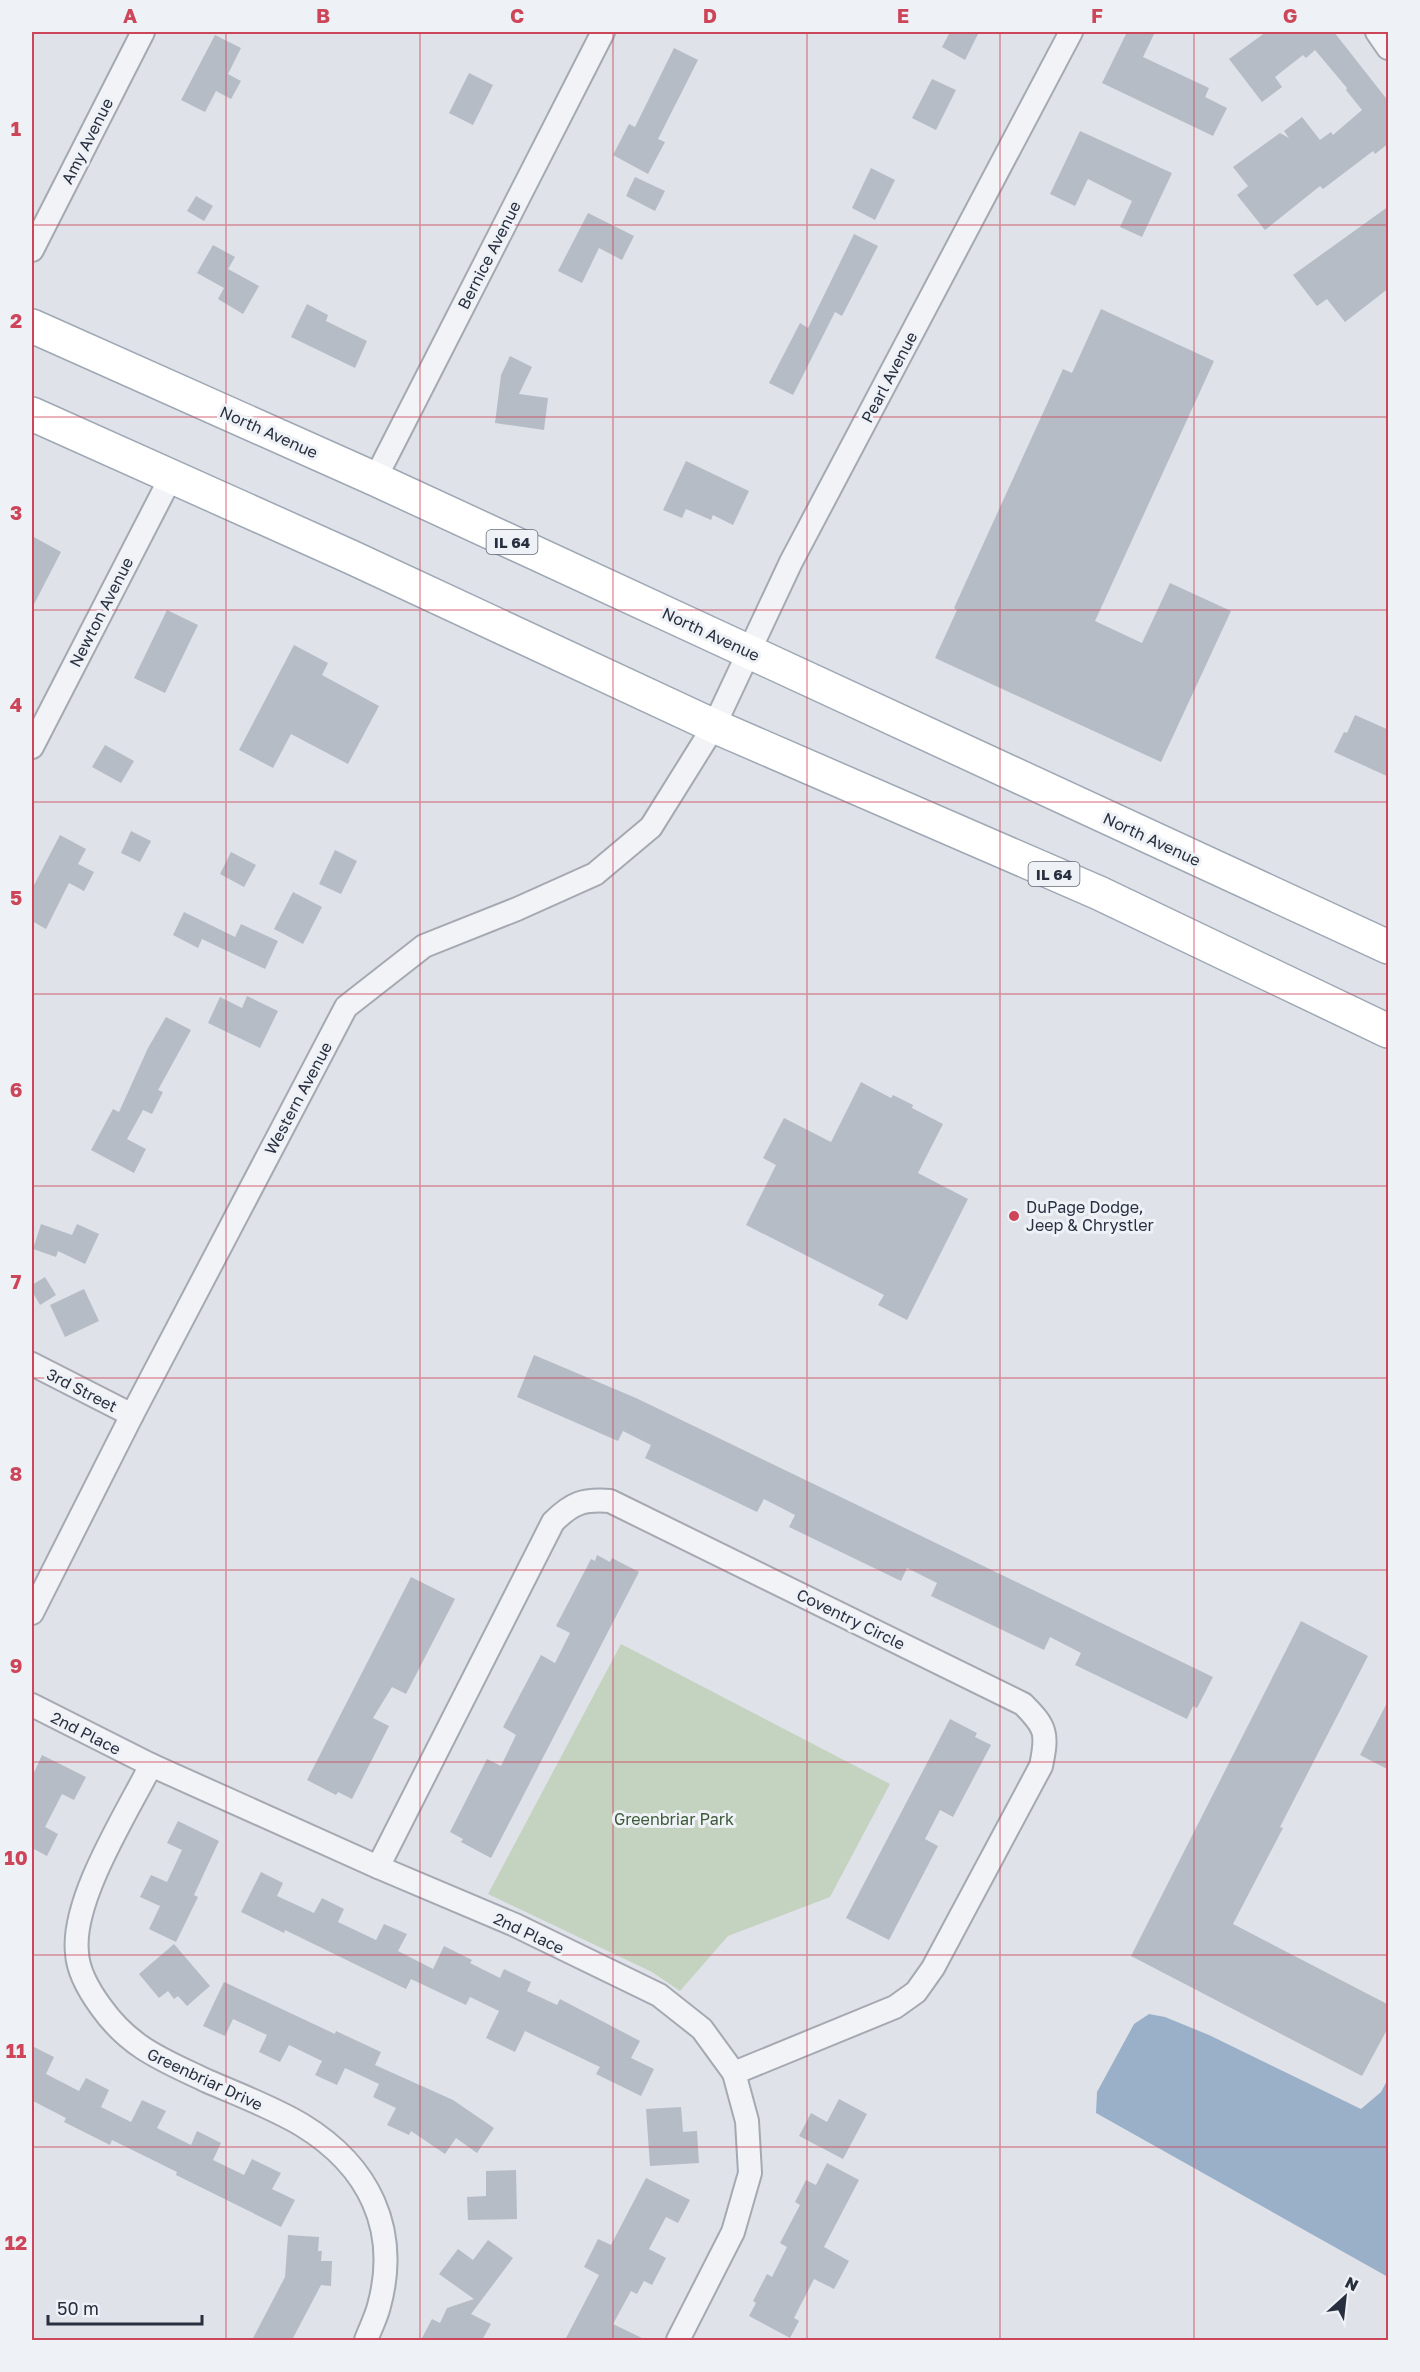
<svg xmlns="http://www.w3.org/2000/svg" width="1420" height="2372" font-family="'Golos Text',sans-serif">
  <rect width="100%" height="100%" fill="#dfe2e8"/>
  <!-- green -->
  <path fill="#c4d2c0" d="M621,1644L890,1784L830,1897L728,1936L680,1991L652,1972L488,1894Z"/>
  <!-- water -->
  <path fill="#9ab0c8" d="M1149,2014L1165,2017L1209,2035L1361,2109L1381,2092L1388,2079V2277L1096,2113L1097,2092L1134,2024Z"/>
  <!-- building -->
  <g fill="#b6bcc5">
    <path d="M950,32H979L965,60L942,47Z"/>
    <path d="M1127,32H1155L1143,57L1209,88L1205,97L1227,108L1213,136L1102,83Z"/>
    <path d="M1266,32H1334L1389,102V143L1375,154L1373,151L1323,189L1320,186L1265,230L1237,195L1248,186L1233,167L1280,133L1289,138L1284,131L1302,117L1320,140L1331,132L1333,135L1362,110L1346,90L1347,88L1315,50L1306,58L1303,55L1275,77L1282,87L1262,102L1229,59Z"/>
    <path d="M215,35L241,48L228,74L241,81L231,99L216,91L205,112L181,100Z"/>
    <path d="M674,48L698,60L658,139L665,142L648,174L613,155L629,124L635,127Z"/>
    <path d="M469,73L493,85L473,125L449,113Z"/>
    <path d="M932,79L956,90L936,130L912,118Z"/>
    <path d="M1080,131L1172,173L1142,237L1120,227L1132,201L1088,179L1075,206L1050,194Z"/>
    <path d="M871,168L895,180L875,220L852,208Z"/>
    <path d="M635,177L665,191L655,211L626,196Z"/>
    <path d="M196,196L213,206L204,221L187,211Z"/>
    <path d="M1389,206V288L1345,322L1327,299L1317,306L1293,275Z"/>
    <path d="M588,213L634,236L622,260L599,248L582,283L558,271Z"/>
    <path d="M854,234L878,246L842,316L835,312L793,395L769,383L800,323L808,328Z"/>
    <path d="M213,245L235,257L228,269L259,286L243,314L218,299L224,288L197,273Z"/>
    <path d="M307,304L328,315L326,321L367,341L355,368L291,337Z"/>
    <path d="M1101,309L1214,361L1095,621L1142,643L1170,583L1231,611L1161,762L935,658L957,610L954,608L1063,369L1072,373Z"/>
    <path d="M510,356L532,367L519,394L548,398L544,430L495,423L501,375Z"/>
    <path d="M686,461L749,491L733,525L713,515L711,520L686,509L682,518L663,510Z"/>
    <path d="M32,536L61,552L32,608Z"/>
    <path d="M167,610L198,625L165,693L134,678Z"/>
    <path d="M294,645L328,663L322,675L379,706L348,764L291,734L273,768L239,750Z"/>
    <path d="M1355,715L1389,730V777L1334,752L1344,732L1347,733Z"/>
    <path d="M105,745L134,761L121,783L92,767Z"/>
    <path d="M131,831L151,841L140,862L121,853Z"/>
    <path d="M60,835L86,849L78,864L94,872L84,891L69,883L46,929L32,921V889Z"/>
    <path d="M335,850L357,861L341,894L319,884Z"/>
    <path d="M231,852L256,865L244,887L220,874Z"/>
    <path d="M293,892L322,907L303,944L274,929Z"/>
    <path d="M184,912L235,937L241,924L278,941L265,969L202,939L198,948L173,935Z"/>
    <path d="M247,996L278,1011L260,1048L208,1023L220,997L242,1008Z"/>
    <path d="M166,1017L191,1030L158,1090L163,1092L152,1114L143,1110L127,1139L146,1149L134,1173L91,1150L113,1109L119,1112L148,1048Z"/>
    <path d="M861,1082L891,1098L893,1095L913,1105L912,1108L943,1124L918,1173L968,1199L907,1320L878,1305L884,1295L746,1225L776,1165L763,1158L784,1118L831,1142Z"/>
    <path d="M41,1224L72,1235L77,1224L99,1234L85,1264L58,1251L56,1257L33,1249Z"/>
    <path d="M45,1277L56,1295L40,1305L32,1291V1285Z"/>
    <path d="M84,1289L99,1321L65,1337L50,1305Z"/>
    <path d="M534,1355L636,1398L1213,1677L1197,1708L1193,1706L1187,1719L1075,1665L1081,1653L1050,1637L1044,1650L931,1596L937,1583L907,1568L901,1581L789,1527L795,1515L764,1499L757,1512L645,1458L651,1445L623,1431L618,1441L517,1397Z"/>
    <path d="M597,1555L610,1562L612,1558L639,1572L491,1858L461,1842L463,1839L450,1832L487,1759L501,1766L516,1735L503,1727L541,1655L555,1663L570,1633L556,1626L591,1559L595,1561Z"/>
    <path d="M411,1577L455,1599L406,1694L392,1687L373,1718L389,1726L352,1799L338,1792L336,1795L307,1780Z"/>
    <path d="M1301,1621L1368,1656L1280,1827L1283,1828L1233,1924L1389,2005V2026L1362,2076L1131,1956Z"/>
    <path d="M1389,1699V1770L1360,1755Z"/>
    <path d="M950,1719L977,1733L975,1737L991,1745L953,1817L940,1810L925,1839L938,1846L889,1940L846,1918Z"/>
    <path d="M42,1755L86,1777L74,1800L62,1794L45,1827L58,1834L47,1856L34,1849L32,1853V1777Z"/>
    <path d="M178,1821L219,1841L194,1895L198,1897L176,1942L149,1929L160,1906L140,1897L151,1875L167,1882L182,1850L167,1843Z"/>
    <path d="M261,1872L283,1883L277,1896L314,1913L322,1898L344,1909L338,1922L376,1940L384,1924L407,1934L398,1951L433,1969L444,1946L472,1960L470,1963L500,1978L504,1969L531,1982L527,1991L557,2005L560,1999L640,2041L631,2058L654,2069L641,2096L596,2074L600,2067L525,2031L515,2052L486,2038L499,2011L470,1997L466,2005L411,1979L406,1989L285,1930L284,1933L241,1912Z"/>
    <path d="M174,1944L210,1986L187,2006L178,1996L174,1999L168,1991L159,1998L139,1974Z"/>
    <path d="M224,1982L335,2034L336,2031L381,2052L375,2065L453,2100L494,2128L477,2153L456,2138L445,2154L411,2131L409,2135L387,2125L396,2108L373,2097L379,2084L345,2068L337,2085L315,2075L322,2061L289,2045L280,2062L259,2052L267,2035L233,2019L225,2036L203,2026Z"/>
    <path d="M32,2046L54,2057L46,2074L79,2091L86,2078L109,2090L101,2107L131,2122L142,2100L166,2111L157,2128L191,2145L197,2131L221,2143L213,2160L244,2175L252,2159L281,2173L272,2189L295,2200L281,2227L176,2175L177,2172L112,2140L110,2145L64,2122L66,2118L33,2101L32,2103Z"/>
    <path d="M839,2099L867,2114L843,2159L799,2136L811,2113L827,2122Z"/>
    <path d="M681,2107L683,2132L697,2131L699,2163L650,2166L646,2109Z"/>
    <path d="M827,2163L859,2180L824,2247L849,2261L834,2289L814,2279L794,2318L799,2321L790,2338L749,2316L756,2303L753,2301L767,2274L772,2277L787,2247L780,2243L800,2205L795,2202L806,2180L816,2185Z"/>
    <path d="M516,2170L517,2219L468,2220L467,2197L486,2196V2171Z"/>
    <path d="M646,2178L690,2200L678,2223L666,2217L649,2249L666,2258L652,2285L644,2281L637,2294L631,2291L613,2324L646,2340H565L599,2275L584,2267L598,2239L611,2245Z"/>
    <path d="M288,2235L319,2237L318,2251H322L321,2261H332L331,2286L321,2285L292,2340H252L285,2277Z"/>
    <path d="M488,2240L513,2258L471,2314L491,2324L482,2340H421L432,2319L440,2323L447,2308L474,2299L439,2274L458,2249L473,2260Z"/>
  </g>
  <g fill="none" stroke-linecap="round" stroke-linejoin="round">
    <defs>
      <g id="street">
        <path d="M1377,32L1388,48"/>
        <path d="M32,250L143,32"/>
        <path d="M375,479L603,32"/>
        <path d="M32,747L171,477"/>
        <path d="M32,1364L132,1415"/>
        <path d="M32,1613L132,1415L346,1007L424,946L517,909L595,874L651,827L714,726L791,562L1071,32"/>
        <path d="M32,1705L151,1765L378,1867L515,1925L659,1995L702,2029L734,2073L747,2121L750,2173L733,2232L678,2340"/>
        <path d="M151,1765C127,1813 71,1900 77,1953C78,1972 90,1992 101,2007C130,2048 163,2060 207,2081C237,2094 274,2108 302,2125C369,2166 400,2229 379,2306C376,2318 370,2329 366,2340"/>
        <path d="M378,1867L553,1522C572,1503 583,1499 610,1501L1023,1704C1046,1727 1048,1733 1041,1766L933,1968L916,1992L895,2007L734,2073"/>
      </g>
      <g id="primary">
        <path d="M32,326L375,479L1388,947"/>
        <path d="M32,414L351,557L714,726L1099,893L1388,1031"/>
      </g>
    </defs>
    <!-- street casing -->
    <use href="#street" stroke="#a4a9b2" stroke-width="26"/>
    <!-- primary casing -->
    <use href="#primary" stroke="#9ea7b4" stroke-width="36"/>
    <!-- street -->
    <use href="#street" stroke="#f2f3f6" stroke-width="22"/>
    <!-- primary -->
    <use href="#primary" stroke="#fff" stroke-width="33"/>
  </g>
  <!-- grid -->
  <path fill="none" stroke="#cc4558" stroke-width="1.5" stroke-opacity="0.55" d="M226,32V2340M420,32V2340M613,32V2340M807,32V2340M1000,32V2340M1194,32V2340M32,225H1388M32,417H1388M32,610H1388M32,802H1388M32,994H1388M32,1186H1388M32,1378H1388M32,1570H1388M32,1762H1388M32,1955H1388M32,2147H1388"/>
  <!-- markers -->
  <circle fill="#cc4558" stroke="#eef1f6" stroke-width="2" cx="1014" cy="1216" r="6"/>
  <g text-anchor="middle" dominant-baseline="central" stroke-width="6" stroke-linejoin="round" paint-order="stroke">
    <!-- shield labels -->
    <g fill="#eef1f6" stroke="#636a76" stroke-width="1.5">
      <rect x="486.5" y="530" width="51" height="24" rx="4.5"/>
      <rect x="1028.5" y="862" width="51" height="24" rx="4.5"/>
    </g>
    <g font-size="15" font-weight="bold" fill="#28303f">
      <text x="512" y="542">IL 64</text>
      <text x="1054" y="874">IL 64</text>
    </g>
    <!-- street labels -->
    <g font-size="16" fill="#28303f" stroke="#eef1f6">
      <text transform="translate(87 141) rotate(-63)">Amy Avenue</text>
      <text transform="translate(489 255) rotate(-63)">Bernice Avenue</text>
      <text transform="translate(889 377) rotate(-62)">Pearl Avenue</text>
      <text transform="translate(269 432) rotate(24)">North Avenue</text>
      <text transform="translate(101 612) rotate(-63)">Newton Avenue</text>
      <text transform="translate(711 634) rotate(25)">North Avenue</text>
      <text transform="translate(1152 839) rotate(25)">North Avenue</text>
      <text transform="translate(298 1098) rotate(-62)">Western Avenue</text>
      <text transform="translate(82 1390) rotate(27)">3rd Street</text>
      <text transform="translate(851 1619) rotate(26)">Coventry Circle</text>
      <text transform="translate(86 1733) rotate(27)">2nd Place</text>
      <text transform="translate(529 1933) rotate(25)">2nd Place</text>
      <text transform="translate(205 2079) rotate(25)">Greenbriar Drive</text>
    </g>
    <!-- poi labels -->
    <g font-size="16" fill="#28303f" stroke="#eef1f6" text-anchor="start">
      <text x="1026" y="1207">DuPage Dodge,<tspan x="1026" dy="18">Jeep &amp; Chrystler</tspan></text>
    </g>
    <!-- park labels -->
    <g font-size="16" fill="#3c5a36" stroke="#eef1f6">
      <text x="674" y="1819">Greenbriar Park</text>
    </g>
  </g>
  <!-- border -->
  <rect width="1420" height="2372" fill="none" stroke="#eef1f6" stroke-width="66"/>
  <!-- north arrow -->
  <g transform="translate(1345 2297) rotate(27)" stroke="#eef1f6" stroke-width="4.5" paint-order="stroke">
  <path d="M0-4.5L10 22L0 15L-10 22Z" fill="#28303f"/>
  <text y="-9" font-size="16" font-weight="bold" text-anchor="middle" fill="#28303f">N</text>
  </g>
  <!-- scale -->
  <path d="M48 2315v9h154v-9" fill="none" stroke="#28303f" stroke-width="3"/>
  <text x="57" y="2315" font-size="18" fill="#28303f" stroke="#eef1f6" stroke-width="4.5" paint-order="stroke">50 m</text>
  <rect x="33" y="33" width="1354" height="2306" fill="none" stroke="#cc4558" stroke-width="2"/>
  <g font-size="20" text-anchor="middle" font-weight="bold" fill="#cc4558">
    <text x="130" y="23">A</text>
    <text x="323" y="23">B</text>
    <text x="517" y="23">C</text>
    <text x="710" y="23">D</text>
    <text x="903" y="23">E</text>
    <text x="1097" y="23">F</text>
    <text x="1290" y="23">G</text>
    <text x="16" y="136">1</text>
    <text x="16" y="328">2</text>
    <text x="16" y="520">3</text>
    <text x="16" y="712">4</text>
    <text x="16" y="905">5</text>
    <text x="16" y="1097">6</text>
    <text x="16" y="1289">7</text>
    <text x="16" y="1481">8</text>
    <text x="16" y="1673">9</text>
    <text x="16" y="1865">10</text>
    <text x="16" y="2058">11</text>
    <text x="16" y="2250">12</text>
  </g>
</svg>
